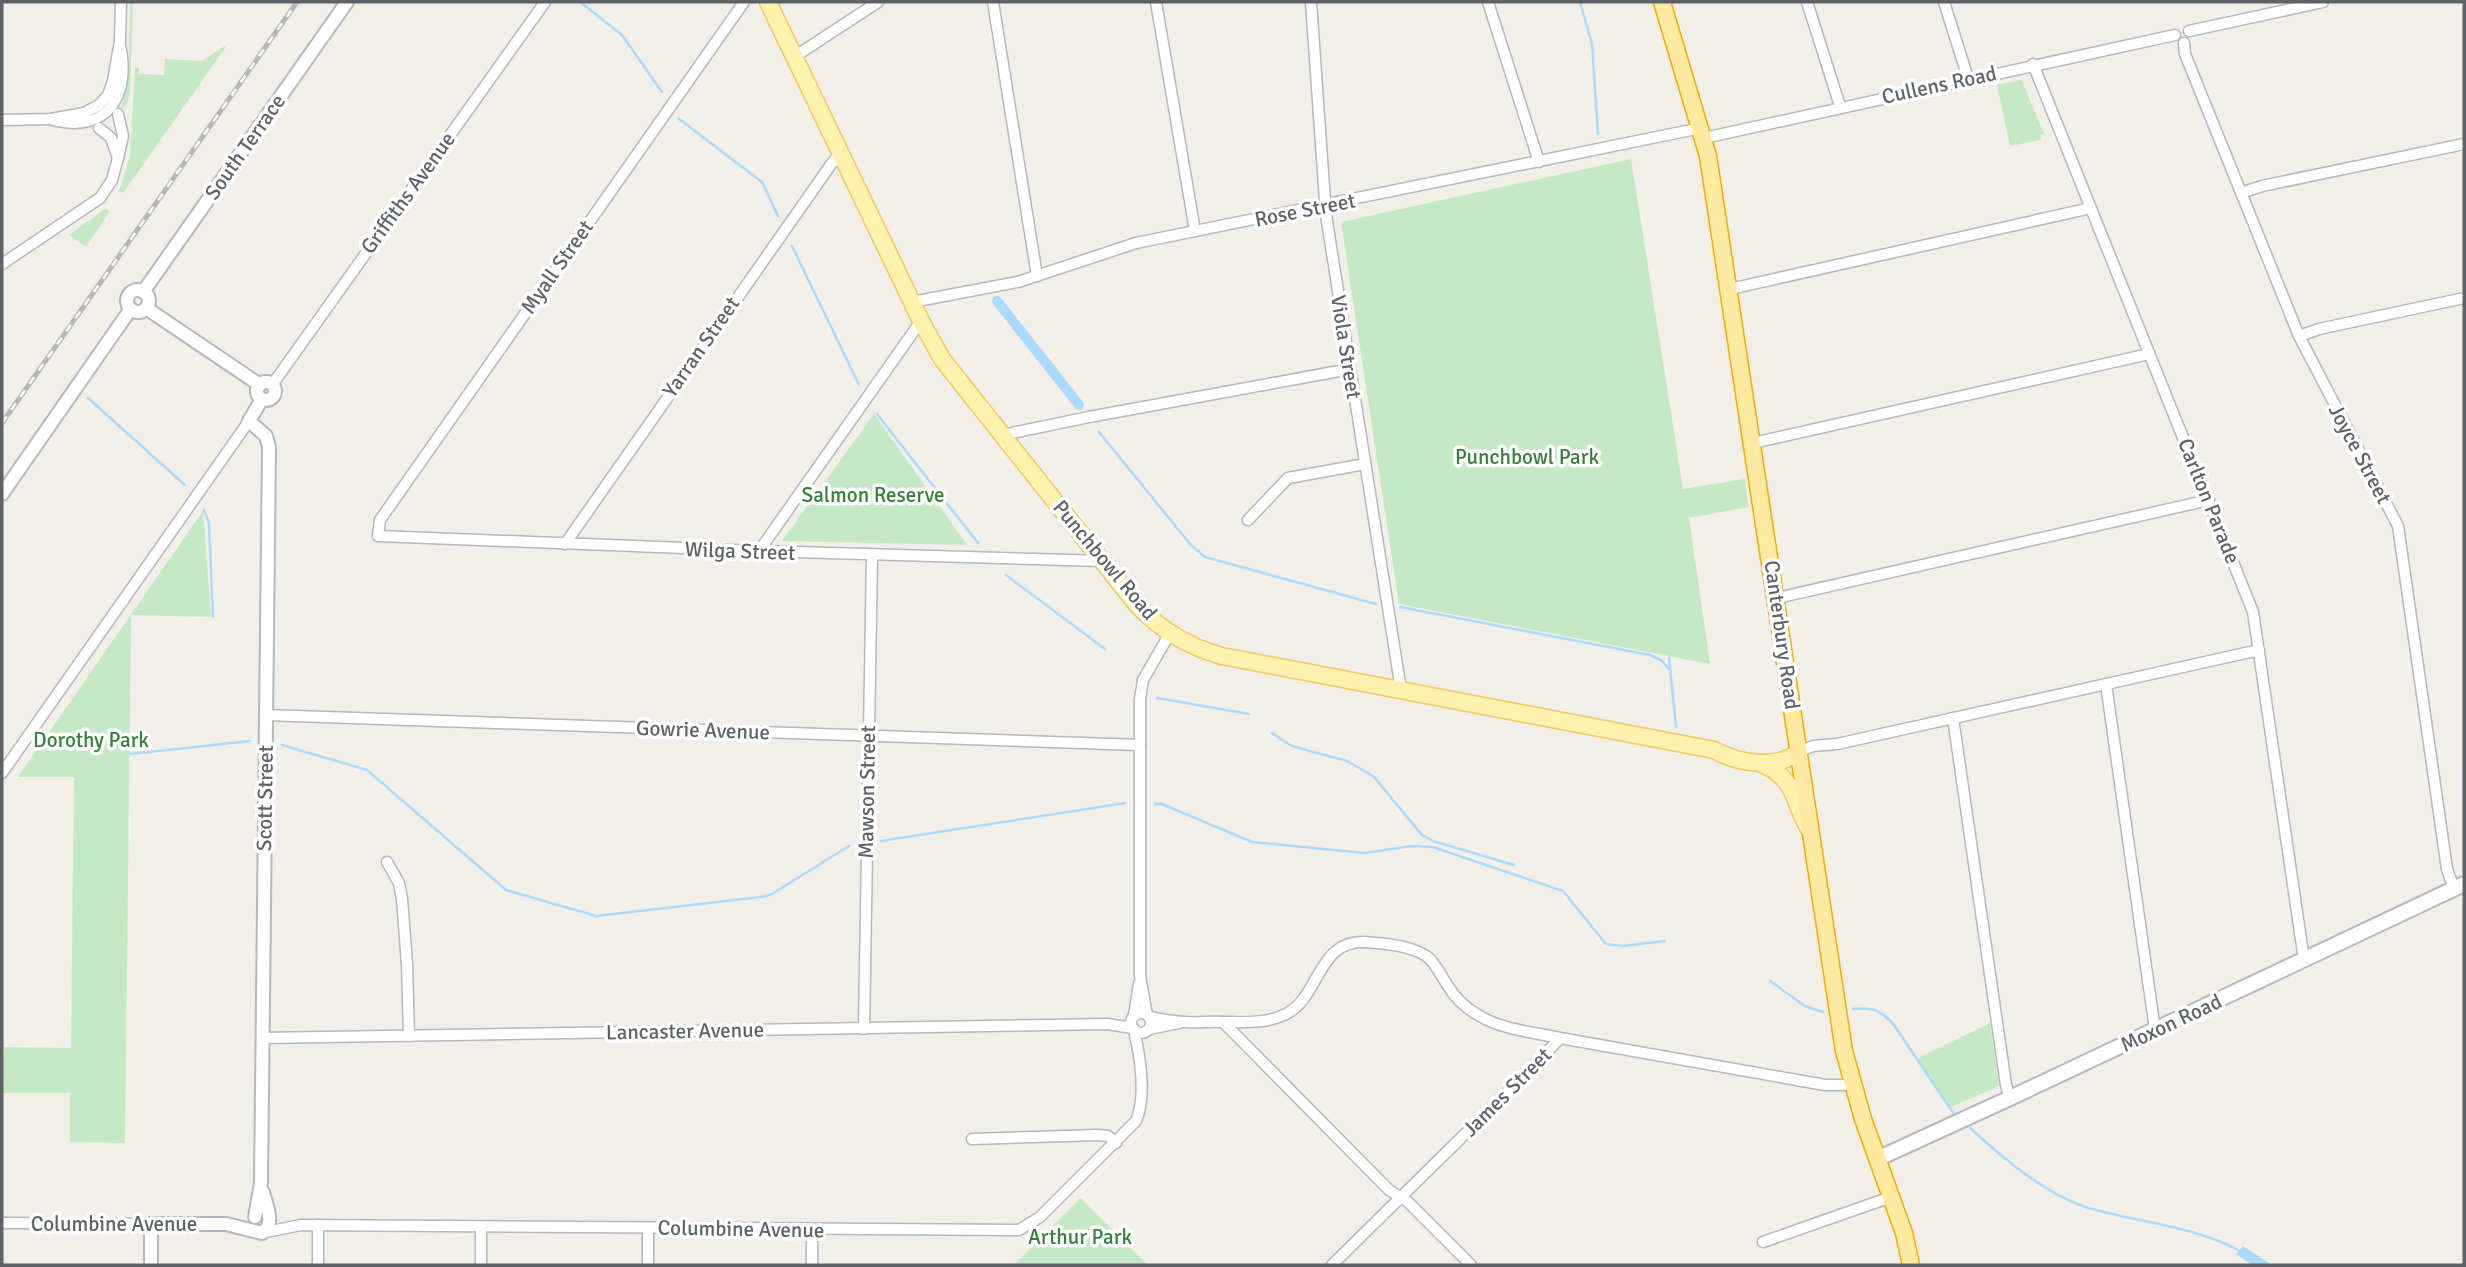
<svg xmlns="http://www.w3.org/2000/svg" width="2466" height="1267" font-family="Signika,sans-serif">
  <rect width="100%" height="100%" fill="#f1efe8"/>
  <!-- green -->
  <g fill="#c5e8c5">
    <path d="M130,2H133L130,92L127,104L121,110L129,70Z"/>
    <path d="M228,44L123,193L119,191L130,156L135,68H139V74L164,75L165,59L202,61Z"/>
    <path d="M2020,80L2022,81L2044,134L2040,135L2041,140L2010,146L1997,85Z"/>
    <path d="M1631,159L1683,489L1745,479L1748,507L1689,518L1710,664L1399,604L1341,222Z"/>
    <path d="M105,209L110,211L86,247L69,235Z"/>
    <path d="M874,414L967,545L782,541Z"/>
    <path d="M203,511L211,617L131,615L125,1143L70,1142V1093H3L4,1047L71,1048L74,777H18Z"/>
    <path d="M1990,1023L1999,1086L1951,1107L1918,1058Z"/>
    <path d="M1081,1198L1148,1265H1014Z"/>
  </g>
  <!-- water -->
  <path fill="#aadaff" d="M2243,1246L2272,1265H2252L2236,1254Z"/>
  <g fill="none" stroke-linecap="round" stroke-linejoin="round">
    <!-- stream -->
    <g stroke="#aadaff" stroke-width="2.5">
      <path d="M580,2L622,35L662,92"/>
      <path d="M1580,2L1592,44L1598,134"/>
      <path d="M679,119L762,182L778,216"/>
      <path d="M792,246L859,385"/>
      <path d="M88,398L185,485"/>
      <path d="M877,414L978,543"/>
      <path d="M1099,432L1190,544L1205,557L1376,604"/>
      <path d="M204,510L209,523L213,617"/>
      <path d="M1006,575L1105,649"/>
      <path d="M1400,607L1650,655L1661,660L1670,670"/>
      <path d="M1669,658L1676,727"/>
      <path d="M1157,698L1249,714"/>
      <path d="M1272,733L1292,746L1347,761L1374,777L1422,835L1433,841L1514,865"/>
      <path d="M282,745L367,770L506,890L596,916L761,897L772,894L849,846"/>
      <path d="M130,754L250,741"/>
      <path d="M1155,804H1162L1252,842L1364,853L1412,846L1433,847L1563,891L1606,944L1623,946L1665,941"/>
      <path d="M881,841L1125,803"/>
      <path d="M1770,981L1805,1006L1823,1012"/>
      <path d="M1853,1009C1873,1007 1881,1010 1894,1025L1954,1114"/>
      <path d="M1970,1128C2002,1157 2047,1196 2089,1208C2140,1223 2195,1226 2242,1252"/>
    </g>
    <!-- canal -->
    <path stroke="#aadaff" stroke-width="10" d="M997,301L1079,405"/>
    <defs>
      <g id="minor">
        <path d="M744,2L380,520L378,536L759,551L1102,561"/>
        <path d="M993,2L1037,276"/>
        <path d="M1156,2L1195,231"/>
        <path d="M1311,2L1326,215L1401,690"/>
        <path d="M1488,2L1539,162"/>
        <path d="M1807,2L1840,106"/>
        <path d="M1944,2L1968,78"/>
        <path d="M2189,31L2323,2"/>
        <path d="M2184,43L2185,54L2299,336L2398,526L2447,869L2454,889"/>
        <path d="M794,57L878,2"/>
        <path d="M2033,64L2253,612L2304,960"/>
        <path d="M2,120L51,119L84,113L99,105L108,95L113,81L120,41L121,2"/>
        <path d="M53,120C108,134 131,95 120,45"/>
        <path d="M99,128L111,138L118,158L123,136L118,114"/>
        <path d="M1704,138L2175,35"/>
        <path d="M2241,193L2262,186L2464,144"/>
        <path d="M2,264L100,198L112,180L118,158"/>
        <path d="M1730,289L2091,208"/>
        <path d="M912,302L1018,282L1136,243L1701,128"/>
        <path d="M2299,336L2319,329L2464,298"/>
        <path d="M272,385L545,2"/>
        <path d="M1002,435L1089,417L1350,369"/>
        <path d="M1753,443L2149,354"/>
        <path d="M1248,520L1288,478L1365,464"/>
        <path d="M565,544L832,163L841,153"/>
        <path d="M759,551L921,321"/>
        <path d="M1777,598L2209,500"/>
        <path d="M2106,684L2155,1030"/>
        <path d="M266,715L1140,745"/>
        <path d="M1953,718L2006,1085L2010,1098"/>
        <path d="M1798,752L1813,746L1837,744L2259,650"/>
        <path d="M2,773L249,421"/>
        <path d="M387,862L399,883L402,899L407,964L409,1036"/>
        <circle cx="1141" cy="1023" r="10"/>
        <path d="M1134,1015L1139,984"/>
        <path d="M1147,1015L1140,976V699L1143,680L1170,633"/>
        <path d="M1149,1017C1161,1019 1174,1022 1186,1022C1198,1023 1211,1021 1223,1022C1245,1022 1266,1024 1286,1014C1320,997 1317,941 1364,942C1383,943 1416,946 1430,959C1437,967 1442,977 1448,986C1455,998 1466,1008 1478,1015C1502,1030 1533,1032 1560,1038"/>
        <path d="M1223,1022L1389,1190L1408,1202L1471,1265"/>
        <path d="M864,1029L872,555"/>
        <path d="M1149,1029L1179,1023"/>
        <path d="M263,1038L1107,1024L1133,1028"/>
        <path d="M972,1139L1097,1135L1108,1136L1116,1143"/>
        <path d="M2,1223L151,1224"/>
        <path d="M266,1232L301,1225L1019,1230L1040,1217L1136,1121C1147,1095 1140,1056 1134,1030"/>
        <path d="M1763,1242L1891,1197"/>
        <path d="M318,1265V1225"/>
        <path d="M481,1265V1227"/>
        <path d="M648,1265V1228"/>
        <path d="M812,1265V1229"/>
        <path d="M1332,1265L1530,1070L1560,1038L1825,1085H1852"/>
      </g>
      <g id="tertiary">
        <circle cx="138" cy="301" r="11"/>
        <path d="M143,292L347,2"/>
        <path d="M146,308L260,385"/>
        <circle cx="266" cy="391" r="9"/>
        <path d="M2,494L130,310"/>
        <path d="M255,1217L261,1183L269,447L266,436L249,421L262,399"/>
        <path d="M151,1265V1224H226L262,1233C276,1225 266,1205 263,1192"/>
      </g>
      <path id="secondary" d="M1877,1159L2010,1098L2464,884"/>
      <g id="primary">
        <path d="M768,2L921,321L942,359L1138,606C1161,630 1189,647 1222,656L1714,750C1737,763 1777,770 1798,752"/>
        <path d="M1760,763C1797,779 1791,798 1809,829"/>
      </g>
      <path id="trunk" d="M1662,2L1708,156L1844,1051L1863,1119L1904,1233L1911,1265"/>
    </defs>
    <!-- minor casing -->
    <use href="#minor" stroke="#b5b8bc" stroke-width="13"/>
    <!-- tertiary casing -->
    <use href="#tertiary" stroke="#b5b8bc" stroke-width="16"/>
    <!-- secondary casing -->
    <use href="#secondary" stroke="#b6babf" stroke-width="18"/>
    <!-- primary casing -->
    <use href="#primary" stroke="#f2c960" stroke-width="19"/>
    <!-- trunk casing -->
    <use href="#trunk" stroke="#f9ab00" stroke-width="19"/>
    <!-- minor -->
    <use href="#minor" stroke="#fff" stroke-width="10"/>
    <!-- tertiary -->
    <use href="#tertiary" stroke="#fff" stroke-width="12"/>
    <!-- secondary -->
    <use href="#secondary" stroke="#fff" stroke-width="14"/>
    <!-- primary -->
    <use href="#primary" stroke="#fff2af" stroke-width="16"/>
    <!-- trunk -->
    <use href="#trunk" stroke="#feeaa1" stroke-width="16"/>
    <defs>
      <path id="rail" d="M2,423L297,2"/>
    </defs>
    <!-- rail casing -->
    <use href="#rail" stroke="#b6b7b8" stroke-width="5"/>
    <!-- rail -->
    <use href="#rail" stroke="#fff" stroke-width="2.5" stroke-dasharray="8" stroke-linecap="butt"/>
  </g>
  <g text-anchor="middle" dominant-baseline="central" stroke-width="7" stroke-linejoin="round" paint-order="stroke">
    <!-- street labels -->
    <g font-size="21" fill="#5f6368" stroke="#fff">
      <text transform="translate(1939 85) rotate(-12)">Cullens Road</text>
      <text transform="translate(245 147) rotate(-55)">South Terrace</text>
      <text transform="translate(408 193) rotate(-54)">Griffiths Avenue</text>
      <text transform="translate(1305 210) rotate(-11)">Rose Street</text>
      <text transform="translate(557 267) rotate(-55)">Myall Street</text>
      <text transform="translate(701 347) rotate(-55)">Yarran Street</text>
      <text transform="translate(1346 347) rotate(81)">Viola Street</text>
      <text transform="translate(2360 454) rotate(62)">Joyce Street</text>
      <text transform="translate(2209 501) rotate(68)">Carlton Parade</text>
      <text transform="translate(740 551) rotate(2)">Wilga Street</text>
      <text transform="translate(1105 560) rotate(50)">Punchbowl Road</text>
      <text transform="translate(1782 635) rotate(82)">Canterbury Road</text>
      <text transform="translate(703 730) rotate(2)">Gowrie Avenue</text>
      <text transform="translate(867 792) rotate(-89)">Mawson Street</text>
      <text transform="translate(265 798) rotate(-89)">Scott Street</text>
      <text transform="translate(2171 1023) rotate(-25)">Moxon Road</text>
      <text transform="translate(685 1031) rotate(-1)">Lancaster Avenue</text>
      <text transform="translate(1507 1092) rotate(-45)">James Street</text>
      <text x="114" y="1224">Columbine Avenue</text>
      <text transform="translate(741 1229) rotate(1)">Columbine Avenue</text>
    </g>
    <!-- park labels -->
    <g font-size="21" fill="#348238" stroke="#fff">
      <text x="1527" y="457">Punchbowl Park</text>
      <text x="873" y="495">Salmon Reserve</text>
      <text x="91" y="740">Dorothy Park</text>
      <text x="1080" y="1237">Arthur Park</text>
    </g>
  </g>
  <!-- border -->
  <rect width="2466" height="1267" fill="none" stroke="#5f6368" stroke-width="7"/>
</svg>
